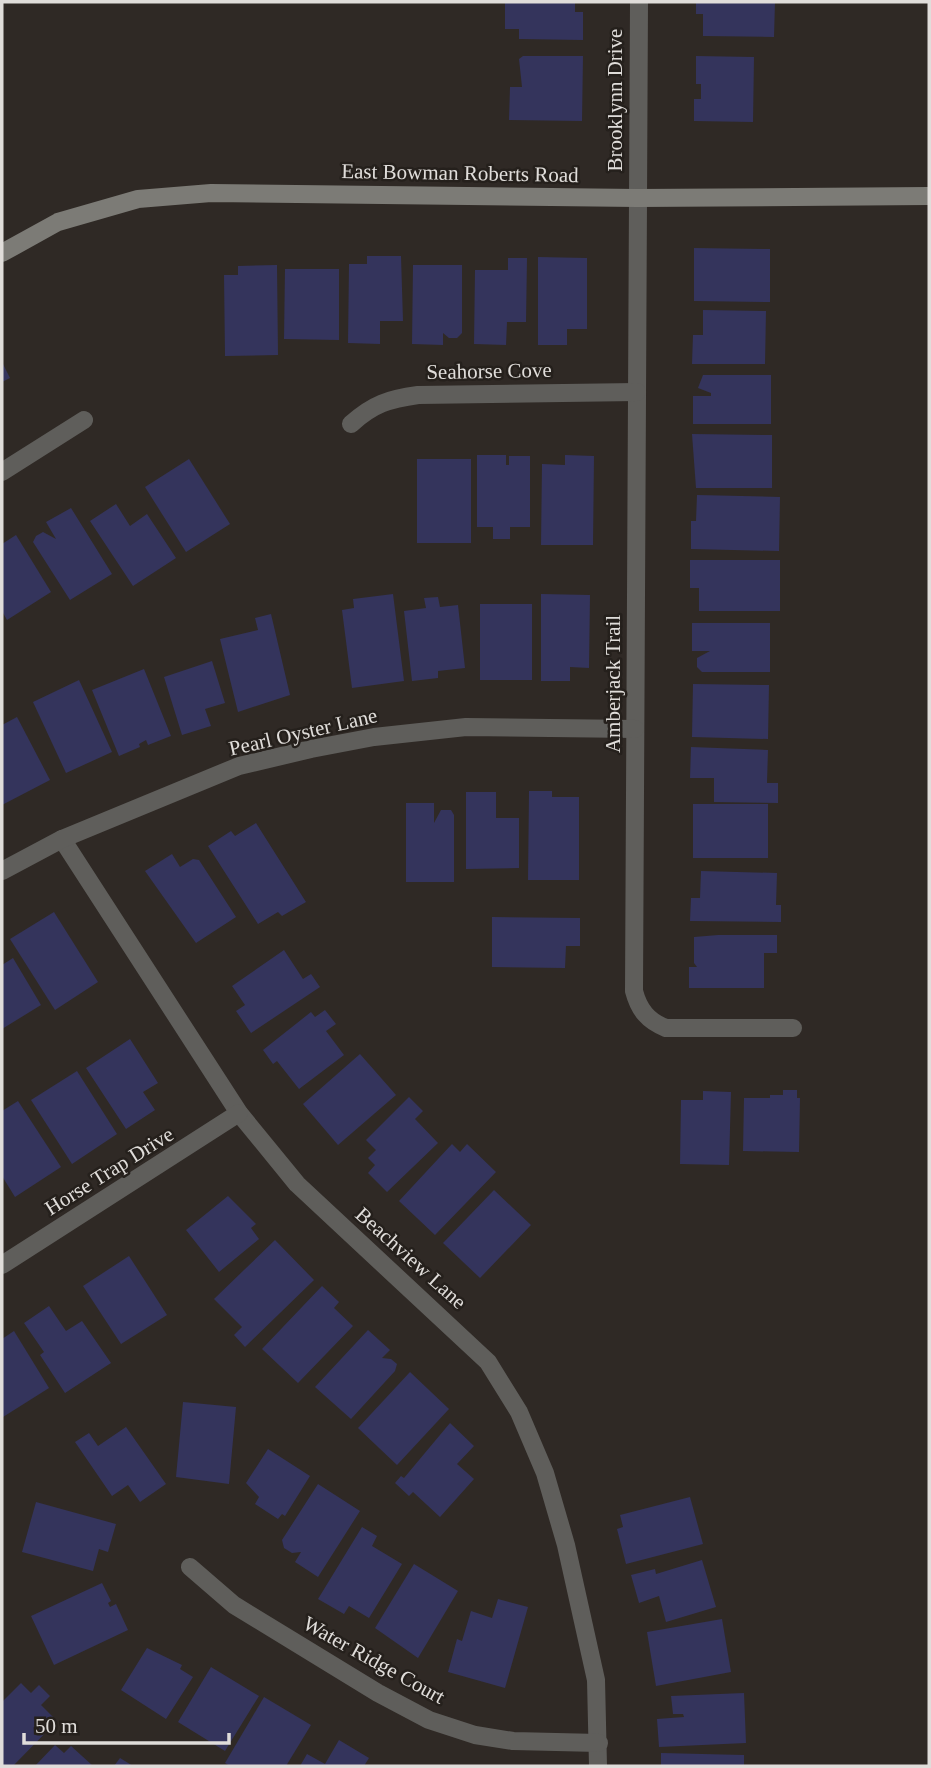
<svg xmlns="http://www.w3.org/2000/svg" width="931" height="1768" font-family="Georgia,serif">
  <rect width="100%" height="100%" fill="#2f2925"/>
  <!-- building -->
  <g fill="#34345c">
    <path d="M505,2H575V12H583V40L519,39V29H505Z"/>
    <path d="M696,2H775L774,37L703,36V14H696Z"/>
    <path d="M523,56H583L582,121L509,120L510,87H522L519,59Z"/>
    <path d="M696,56L754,57L753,122L694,121V99H701V84H696Z"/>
    <path d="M694,248L770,249V302L694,301Z"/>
    <path d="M367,256H401L403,321H380V344L348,343L349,264H367Z"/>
    <path d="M538,257L587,258V329H567V345H538Z"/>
    <path d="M508,258H527L526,322H507L506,345L474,344L475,270H508Z"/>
    <path d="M277,265L278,355L225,356L224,275H238V266Z"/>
    <path d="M413,265H462V333L457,338H449L443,333V345L412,344Z"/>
    <path d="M285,269H339V340L284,339Z"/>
    <path d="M703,310L766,311L765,364H692L693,335H703Z"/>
    <path d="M2,362L10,378L2,382Z"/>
    <path d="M703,375H771V424H693V396H711V393L698,388Z"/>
    <path d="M692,434L772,435V488H696Z"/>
    <path d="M477,455H506V465H509V456H530V527H510V539H493V527H477Z"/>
    <path d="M565,455L594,456L593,545H541L542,464L565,465Z"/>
    <path d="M189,459L230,524L186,552L145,487Z"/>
    <rect x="417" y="459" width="54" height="84"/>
    <path d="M697,495L780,497L779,551L691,549V521H696Z"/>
    <path d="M116,504L130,526L147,514L176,558L133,586L90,521Z"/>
    <path d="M71,508L112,574L70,600L33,542L36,536L43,532L56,539L46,522Z"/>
    <path d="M16,535L51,592L7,620L2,611V544Z"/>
    <path d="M690,560H780V611H699V588H690Z"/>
    <path d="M393,594L404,681L352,688L342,610L354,608L353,599Z"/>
    <path d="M541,594L590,595L589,668L570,667V681H541Z"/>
    <path d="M438,597L440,607L458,605L465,668L438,671V678L412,681L404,611L426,608L424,598Z"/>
    <rect x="480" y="604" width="52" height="76"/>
    <path d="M271,614L290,695L238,712L220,639L258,630L255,618Z"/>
    <path d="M692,623H770V672H702L697,667V658L710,651H692Z"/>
    <path d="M212,661L225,703L205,709L211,726L182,735L164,677Z"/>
    <path d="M144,669L171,736L148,745L146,740L139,744L140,747L119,756L92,690Z"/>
    <path d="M79,680L112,752L66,773L33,702Z"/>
    <path d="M693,684L769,685L768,739L692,737Z"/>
    <path d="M17,717L50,780L2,805V725Z"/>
    <path d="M691,747L768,750L767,783H778V803L714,802V778H690Z"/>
    <path d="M529,791H552V797H579V880H528Z"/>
    <path d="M466,792H496V818H519V868L466,869Z"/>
    <path d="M406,803H434V823L441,810H451L454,815V882H406Z"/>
    <rect x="693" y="804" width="75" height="54"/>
    <path d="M256,823L306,902L282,916L278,912L258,924L208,846L231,831L235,836Z"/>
    <path d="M172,854L180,867L193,859L199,860L236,917L196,943L145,871Z"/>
    <path d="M701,871L777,873L776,905H781V922L690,921L691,898H700Z"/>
    <path d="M54,912L98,982L55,1010L10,939Z"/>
    <path d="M492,917L580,918V946H566L565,968L492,967Z"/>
    <path d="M718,935H777V953H764V988H689V967H697L694,963V937Z"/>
    <path d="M284,950L303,979L311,974L320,987L251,1033L236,1011L245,1005L232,986Z"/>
    <path d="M13,958L41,1005L2,1029V965Z"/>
    <path d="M325,1010L336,1024L326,1031L344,1055L299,1089L277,1061L273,1064L263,1050L311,1012L315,1017Z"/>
    <path d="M130,1039L158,1083L143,1092L155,1110L126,1129L86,1068Z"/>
    <path d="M360,1054L396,1095L338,1145L303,1104Z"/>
    <path d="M77,1071L117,1134L72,1164L31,1100Z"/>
    <path d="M783,1090H797V1098H800L799,1152L743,1151L744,1098H770V1095H783Z"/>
    <path d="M703,1091L731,1092L729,1165L680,1164L681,1100H703Z"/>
    <path d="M409,1097L423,1111L415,1119L438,1143L387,1192L368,1173L375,1165L368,1158L376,1150L366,1140Z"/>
    <path d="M18,1101L61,1167L15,1197L2,1176V1111Z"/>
    <path d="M452,1144L460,1152L467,1144L496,1172L435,1235L399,1201Z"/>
    <path d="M494,1190L531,1225L480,1278L443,1243Z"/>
    <path d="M228,1196L256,1224L251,1228L259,1239L219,1272L186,1230Z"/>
    <path d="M275,1240L314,1280L245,1347L234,1335L242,1327L214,1299Z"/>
    <path d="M129,1256L167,1315L121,1344L83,1286Z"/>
    <path d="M322,1286L339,1302L334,1308L353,1326L298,1383L262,1349Z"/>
    <path d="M49,1306L66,1331L82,1321L111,1363L65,1393L40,1355L44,1352L24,1323Z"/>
    <path d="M368,1330L390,1350L382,1358L391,1359L397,1364L395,1371L351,1419L315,1387Z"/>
    <path d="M14,1331L49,1388L3,1417L2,1339Z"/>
    <path d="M410,1372L449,1409L397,1465L358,1428Z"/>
    <path d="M183,1402L236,1407L229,1484L176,1477Z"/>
    <path d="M450,1423L474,1446L457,1464L474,1479L440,1517L413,1492L409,1496L395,1483L401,1476L404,1478Z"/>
    <path d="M126,1427L166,1484L140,1502L128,1485L112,1496L75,1442L89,1433L98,1446Z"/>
    <path d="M268,1449L310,1476L285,1516L282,1514L278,1519L255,1504L259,1497L246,1483Z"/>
    <path d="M318,1484L360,1511L318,1577L295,1562L301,1552L292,1553L284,1548L282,1540Z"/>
    <path d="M690,1497L703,1544L626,1564L617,1529L623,1527L620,1515Z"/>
    <path d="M36,1502L116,1524L108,1552L99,1549L93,1571L22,1552Z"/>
    <path d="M362,1527L377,1536L372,1546L402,1564L369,1618L349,1606L344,1614L318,1599Z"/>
    <path d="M702,1560L716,1607L666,1622L659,1596L639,1603L631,1575L655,1569L656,1574Z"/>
    <path d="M414,1564L458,1591L418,1658L375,1628Z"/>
    <path d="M102,1583L111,1601L108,1603L110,1607L116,1604L128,1630L54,1665L31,1616Z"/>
    <path d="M498,1599L528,1607L505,1688L448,1672L457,1639L462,1641L471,1611L492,1618Z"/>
    <path d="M722,1619L731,1672L656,1686L647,1632Z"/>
    <path d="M147,1648L182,1665L180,1669L193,1677L166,1719L121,1690Z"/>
    <path d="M211,1667L259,1696L225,1751L178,1722Z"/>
    <path d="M21,1683L31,1693L39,1685L50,1696L41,1705L57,1721L13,1766H2V1702Z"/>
    <path d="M744,1693L746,1743L659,1747L657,1719L684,1717L683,1714H673L671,1696Z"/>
    <path d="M264,1697L311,1725L286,1766H230L225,1763Z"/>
    <path d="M339,1740L369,1758L364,1766H300L307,1754L325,1764Z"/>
    <path d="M55,1745L64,1753L71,1746L93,1766H35Z"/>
    <path d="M661,1753L744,1755V1766H661Z"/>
    <path d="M120,1758L133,1766H114Z"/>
  </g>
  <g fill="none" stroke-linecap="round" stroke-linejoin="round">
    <!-- street -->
    <g stroke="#5f5e5b" stroke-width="18">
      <path d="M639,2L634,991C639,1010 648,1021 666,1028H793"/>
      <path d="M351,424C373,404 389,399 418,395L637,392"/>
      <path d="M2,472L84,420"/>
      <path d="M62,839L239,1113L297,1184L488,1362L519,1412L545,1473L566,1545L596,1680L598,1766"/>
      <path d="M2,871L62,839L239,766L311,749L374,737L466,727L635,729"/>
      <path d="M2,1265L239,1113"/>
      <path d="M190,1567L234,1605L378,1693L429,1720L475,1735L513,1741L599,1743"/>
    </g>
    <!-- secondary -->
    <path stroke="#7c7b76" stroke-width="18" d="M2,253L58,222L138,199L211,193L637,198L929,196"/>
  </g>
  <g text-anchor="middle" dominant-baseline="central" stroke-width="5" stroke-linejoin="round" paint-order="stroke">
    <!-- street labels -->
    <g font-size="21" fill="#e0ddda" stroke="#25201c">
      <text transform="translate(615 100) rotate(-90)">Brooklynn Drive</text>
      <text transform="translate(460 173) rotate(1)">East Bowman Roberts Road</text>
      <text transform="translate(489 371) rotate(-1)">Seahorse Cove</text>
      <text transform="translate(613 684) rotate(-90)">Amberjack Trail</text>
      <text transform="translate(303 732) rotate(-13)">Pearl Oyster Lane</text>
      <text transform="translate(109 1171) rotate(-32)">Horse Trap Drive</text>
      <text transform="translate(411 1258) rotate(42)">Beachview Lane</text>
      <text transform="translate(374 1660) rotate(29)">Water Ridge Court</text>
    </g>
  </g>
  <!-- border -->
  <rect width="931" height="1768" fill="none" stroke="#e0ddda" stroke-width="7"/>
  <!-- scale -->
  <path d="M24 1733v10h205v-10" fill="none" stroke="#e0ddda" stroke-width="3.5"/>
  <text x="35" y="1733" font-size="21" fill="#e0ddda" stroke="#25201c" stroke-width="5" paint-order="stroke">50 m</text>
</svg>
